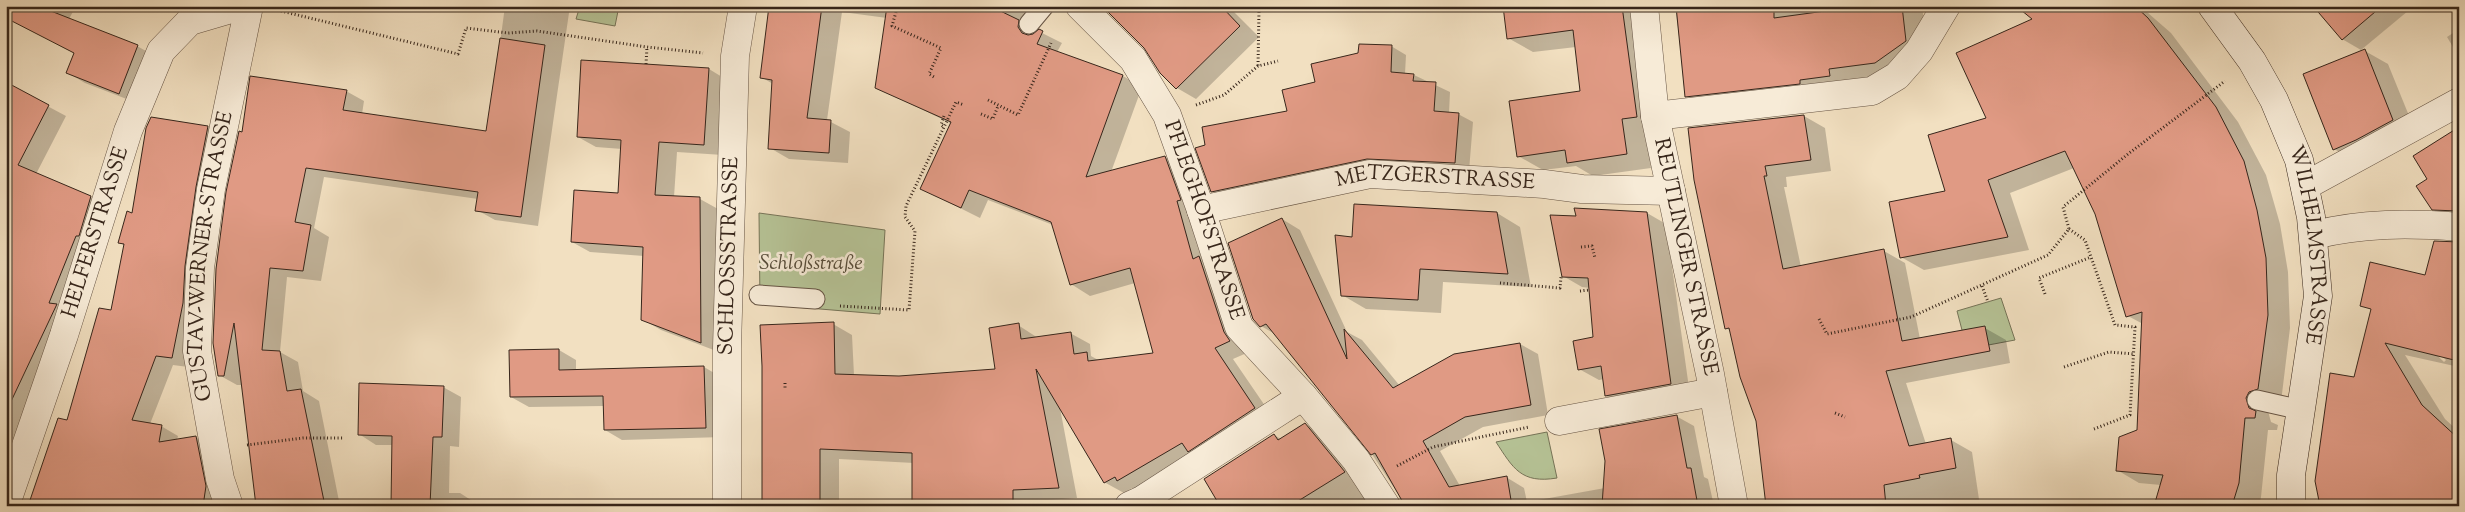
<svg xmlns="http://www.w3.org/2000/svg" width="2465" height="512" font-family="'Sorts Mill Goudy',serif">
  <rect width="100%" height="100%" fill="#f2e0c1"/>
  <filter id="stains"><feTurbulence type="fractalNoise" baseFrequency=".004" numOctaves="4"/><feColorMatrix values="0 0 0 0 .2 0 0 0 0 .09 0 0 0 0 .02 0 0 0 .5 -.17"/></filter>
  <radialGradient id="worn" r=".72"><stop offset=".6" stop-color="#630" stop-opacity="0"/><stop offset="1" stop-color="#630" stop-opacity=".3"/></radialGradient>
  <!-- green -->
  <g fill="#b6c396" stroke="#767458">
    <path d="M580,6H619L615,26L576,19Z"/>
    <path d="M759,213L885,230L880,314L760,304Z"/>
    <path d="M2001,298L2015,340L1967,349L1957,311Z"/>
    <path d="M1547,432L1557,478C1521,484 1513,468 1496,442Z"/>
  </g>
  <!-- shadow -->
  <g fill="#0003" fill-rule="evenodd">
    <path d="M6,6H76L69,19L137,46L155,56L137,103L85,83L68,73L75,54Z"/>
    <path d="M505,6H570L538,226L495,220L477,210L478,199L324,177L314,228L329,237L321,281L287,277L280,352L298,362L303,391L319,401L340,506H257L242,385H237L219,375L243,133L346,91L364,101L362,114L488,133Z"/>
    <path d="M771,6H1032L1022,23L1062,43L1057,52L1123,76L1142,87L1111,172L1165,157L1184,168L1249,352L1233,359L1274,419L1138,491L1132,488L1124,493L1104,482L1060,408L1077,498L1032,501V506H914V463L839,459V506H763L833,324L852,335L854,375L899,377L996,370L1018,325L1038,338L1070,333L1090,344L1091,356L1100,361L1154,354L1135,283L1090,296L1071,284L1053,225L988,200L980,218L922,189L952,124L876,87L887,18L842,12L827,120L850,132L848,163L789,159L770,148L773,84L761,77Z"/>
    <path d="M1105,6H1228L1259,37L1196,99L1177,88L1145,47Z"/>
    <path d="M1504,6H1644L1647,133L1651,168L1593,176L1576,166L1543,170L1518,156L1582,92L1576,47L1533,52L1508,38Z"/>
    <path d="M1675,6H1922L1928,54L1898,75L1709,109L1687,96Z"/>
    <path d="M2018,6H2140L2171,33L2238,122L2266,175L2280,224L2288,272L2290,328L2281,402L2268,411L2271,422L2278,425L2277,430H2268L2261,497L2259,506H2155L2161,485L2139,483L2117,470L2138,430L2143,324L2128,316L2096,213L2074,168L2010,193L2029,250L1924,270L1901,257L1947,192L1987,118L2034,19Z"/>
    <path d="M2315,6H2414L2361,50L2342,39Z"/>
    <path d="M2449,6H2459V23Z"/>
    <path d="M2459,29V57L2447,37Z"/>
    <path d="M1391,46L1406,55L1405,74L1414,75L1450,92L1449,113L1458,114L1473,122L1469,171L1227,199L1212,191L1316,83Z"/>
    <path d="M2365,51L2388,64L2416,133L2357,162L2334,149Z"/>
    <path d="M582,61L709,69L727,80L723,155L677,152L674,197L700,199L718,209L719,352L661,330L642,319L644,256L590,252L572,242L619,194L622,149L596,147L578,137Z"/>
    <path d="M6,84L66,116L36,174L91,197L108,207L74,315L6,460Z"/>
    <path d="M1804,116L1825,128L1831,171L1786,177L1787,187H1784L1801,267L1884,251L1905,263L1920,339L1985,328L2006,340L2010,363L1906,383L1926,444L1951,440L1972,452L1980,506H1767L1757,421L1731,331L1726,328L1695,180Z"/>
    <path d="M208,127L225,137L188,367L173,365L150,424L161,426L178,436L177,440L196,437L213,447L221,506H35L112,311L125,246L119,242L133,215Z"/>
    <path d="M2459,135V220L2450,219L2432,209L2429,179Z"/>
    <path d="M1497,213L1520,227L1531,287L1443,282L1441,313L1366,309L1342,295L1353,238Z"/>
    <path d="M1647,213L1666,224L1690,395L1625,407L1606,396L1604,379L1599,380L1579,369L1595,338L1590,288L1582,287L1563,276L1577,217Z"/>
    <path d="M1282,219L1300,230L1347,332L1362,340L1400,386L1520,344L1538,354L1548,415L1483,427L1440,451L1460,486L1506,477L1524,488L1527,502L1605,488L1676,416L1694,426L1704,477L1708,479L1714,506H1403L1400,497L1370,451L1277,335L1261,326Z"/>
    <path d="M2376,294L2398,306L2459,367L2405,355L2445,419L2459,432V506H2321L2316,483L2331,375L2355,378ZM2395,310L2446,360L2444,362L2395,314Z"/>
    <path d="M559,350L576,360V370L704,367L721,377L723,437L622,440L605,430L604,406L529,407L511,397Z"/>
    <path d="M443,387L461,397L459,447L450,446L449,493H460L477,504V506H392L393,445H376L359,434Z"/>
    <path d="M1305,424L1323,435L1379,506H1222L1274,435L1281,439Z"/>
  </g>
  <!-- building -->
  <g fill="#e09a84" stroke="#37261b">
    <path d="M6,6H38L138,45L119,94L66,73L74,53L6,18Z"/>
    <path d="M769,6H822L807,118L831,120L829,153L768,149L772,80L760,78Z"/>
    <path d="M887,6H990L1019,20L1018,27L1022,33L1028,35L1033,34L1039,29L1043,31L1037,44L1123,75L1086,177L1165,156L1181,200L1177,201L1193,259L1199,256L1224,332L1230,341L1215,348L1255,408L1188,452L1182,443L1117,481L1115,477L1104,483L1036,369L1059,488L1013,490V506H912V453L820,449V506H762V366L760,325L834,322L835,374L899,376L995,369L989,328L1019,323L1021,339L1071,332L1074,354L1087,352L1088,361L1153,353L1130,268L1070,285L1051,222L969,190L961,208L920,189L951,122L875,88Z"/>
    <path d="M1102,6H1221L1240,26L1176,89L1160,73L1144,48Z"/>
    <path d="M1503,6H1622L1637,117L1622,119L1627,154L1567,163L1565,150L1517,157L1509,101L1580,91L1573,30L1507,39Z"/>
    <path d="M1676,6H1774V18L1862,6H1902L1906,41L1875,63L1829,69L1830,76L1800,80V84L1685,97Z"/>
    <path d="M2016,6H2135L2148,18L2216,107L2244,161L2257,210L2266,258L2268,315L2258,389L2249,392L2246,398L2249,408L2256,411L2255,418H2245L2239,483L2232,506H2154L2163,475L2116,471L2119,437L2137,430L2142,312L2126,317L2095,214L2065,151L1988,180L2008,237L1900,258L1889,202L1945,191L1928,135L1986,118L1956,53L2032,19Z"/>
    <path d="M2313,6H2382L2342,40Z"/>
    <path d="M500,38L545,45L521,217L475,211L478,192L306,168L295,222L311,225L303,271L270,268L262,350L280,351L287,391L301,389L325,506H256L234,323L224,376H218L213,343L216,269L226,192L239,131L242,132L250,76L347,90L343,110L486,131Z"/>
    <path d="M1359,44L1392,45L1391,72L1414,74L1413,81L1436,82L1434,111L1459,113L1455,163L1367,159L1211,192L1195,148L1205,145L1202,127L1287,111L1282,90L1315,82L1311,64L1358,53Z"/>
    <path d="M2365,49L2393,120L2356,140L2333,150L2303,74Z"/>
    <path d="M581,60L709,68L704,145L659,142L655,195L700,197L701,343L641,320L643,247L571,242L574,190L618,193L621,140L577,137Z"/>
    <path d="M6,82L49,105L18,165L91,196L79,236H76L49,303L57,304L6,412Z"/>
    <path d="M1804,115L1811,160L1765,166L1767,176H1764L1783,269L1884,249L1902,341L1985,326L1990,351L1886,371L1909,446L1951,438L1956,468L1919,475L1920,478L1884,485L1886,506H1766L1756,421L1740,377L1729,328L1725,329L1694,180L1688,128Z"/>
    <path d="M151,117L208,126L196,187L185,266L183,303L172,358L156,356L132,420L162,425L159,442L196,436L206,486L203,506H28L58,418L67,420L99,308L111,310L124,244L118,243L127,211L132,213L146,128Z"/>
    <path d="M2459,127V211L2432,210L2416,186L2427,179L2413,156Z"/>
    <path d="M1354,204L1497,212L1508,274L1420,269L1418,300L1341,296L1335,235L1352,237Z"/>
    <path d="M1574,208L1647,212L1671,384L1605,396L1601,366L1578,370L1573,341L1593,337L1588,278L1562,277L1550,215L1576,216Z"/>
    <path d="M1282,218L1347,359L1344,329L1393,388L1454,354L1520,343L1531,405L1465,417L1423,441L1449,487L1507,476L1512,506H1405L1375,453L1371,455L1266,324L1260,327L1253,319L1228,243Z"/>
    <path d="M2434,241L2459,242V342L2454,360L2385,343L2422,405L2459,439V506H2320L2315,481L2330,373L2354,377L2371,309L2360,306L2370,262L2425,275Z"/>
    <path d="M559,349V370L704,366L706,428L604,430L603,396L510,397L509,350Z"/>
    <path d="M359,383L444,386L442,437H433L430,506H391L392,436L358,435Z"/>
    <path d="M1677,415L1687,468H1691L1698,506H1602L1605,461L1599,429Z"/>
    <path d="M1305,423L1345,472L1290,506H1220L1204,479L1274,434L1278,440Z"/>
  </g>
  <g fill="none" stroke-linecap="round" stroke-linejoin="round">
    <defs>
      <g id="service">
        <path d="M1029,24L1044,6"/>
        <path d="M759,295L815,299"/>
        <path d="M2257,400L2301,410"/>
      </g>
      <path id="pedestrian" d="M1644,6L1655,116"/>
      <g id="minor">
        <path id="s1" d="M1080,6L1133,59L1167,115L1201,210L1239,327L1303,396L1356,460L1386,506"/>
        <path d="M2305,186L2459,102"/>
        <path id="s2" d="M1201,210L1370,174L1544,184L1582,189L1671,191"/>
        <path d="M2314,235C2362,223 2409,223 2459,227"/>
        <path d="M1559,421L1713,392"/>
        <path id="s3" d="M6,504L64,335L128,131L161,51L190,21L241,6"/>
        <path id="s4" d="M229,506L220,479L197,351L200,268L211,189L249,6"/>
        <path id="s5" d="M727,506V348L735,56L743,6"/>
        <path d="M1129,506L1142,500L1303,396"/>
        <path d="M1734,506L1710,374L1655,116L1872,91L1897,76L1919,51L1946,6"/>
      </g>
      <g id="secondary">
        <path id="s6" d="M2212,6L2252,61L2274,100L2299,160L2311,217L2318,296L2291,475V506"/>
      </g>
    </defs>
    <!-- service casing -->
    <use href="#service" stroke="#665444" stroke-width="21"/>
    <!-- pedestrian casing -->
    <use href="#pedestrian" stroke="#665444" stroke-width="29"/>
    <!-- minor casing -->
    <use href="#minor" stroke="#665444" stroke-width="29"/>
    <!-- secondary casing -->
    <use href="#secondary" stroke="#37261b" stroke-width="29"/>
    <!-- path -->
    <g stroke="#37261b" stroke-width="3" stroke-dasharray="1 2.5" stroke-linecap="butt">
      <path d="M1256,6L1259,10L1258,66"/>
      <path d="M281,11L458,54L466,28L508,33L537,31L647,47L703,53"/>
      <path d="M896,12L892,26L941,48L929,74L934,77"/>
      <path d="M646,64L647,47"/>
      <path d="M988,100L1018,115L1051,43"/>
      <path d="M1196,105L1224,95L1258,66L1278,61"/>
      <path d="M981,114L993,119L998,106"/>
      <path d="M944,116L941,125L944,127"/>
      <path d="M2069,229L2085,240L2115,325L2135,327L2130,415L2094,429"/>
      <path d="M1581,247L1592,246L1595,258"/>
      <path d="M1500,283L1560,288L1561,277"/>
      <path d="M1982,286L1988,302"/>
      <path d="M1580,291L1589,290"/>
      <path d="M2045,294L2039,278L2091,257"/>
      <path d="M840,306L909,310L915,231L905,217L906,206L956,102L964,105"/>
      <path d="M1819,319L1827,334L1911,317L2048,255L2069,229L2063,207L2128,154L2225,81"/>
      <path d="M2064,367L2109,352L2134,354"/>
      <path d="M785,383V390"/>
      <path d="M1835,413L1845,417"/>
      <path d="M247,445L303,438H344"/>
      <path d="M1397,466L1433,447L1529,427"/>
    </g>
    <!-- service -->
    <use href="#service" stroke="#f7ebd7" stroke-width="19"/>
    <!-- pedestrian -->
    <use href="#pedestrian" stroke="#f7ebd7" stroke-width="28"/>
    <!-- minor -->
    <use href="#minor" stroke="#f7ebd7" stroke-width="28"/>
    <!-- secondary -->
    <use href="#secondary" stroke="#f7ebd7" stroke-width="28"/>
  </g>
  <g text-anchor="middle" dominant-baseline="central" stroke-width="5" stroke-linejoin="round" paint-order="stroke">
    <!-- street labels -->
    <g font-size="21" fill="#37261b" stroke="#f7ebd7">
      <text stroke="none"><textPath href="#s2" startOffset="238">METZGERSTRASSE</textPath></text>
      <text stroke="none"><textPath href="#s1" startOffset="252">PFLEGHOFSTRASSE</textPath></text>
      <text stroke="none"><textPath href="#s3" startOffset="286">HELFERSTRASSE</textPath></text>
      <text stroke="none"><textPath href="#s6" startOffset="264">WILHELMSTRASSE</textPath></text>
      <text stroke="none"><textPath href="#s4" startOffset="254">GUSTAV-WERNER-STRASSE</textPath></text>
      <text stroke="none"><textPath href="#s5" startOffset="250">SCHLOSSSTRASSE</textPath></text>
      <text transform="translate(1685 257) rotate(78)">REUTLINGER STRASSE</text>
    </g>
    <!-- park labels -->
    <g font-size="21" font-style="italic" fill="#574d3a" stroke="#f7ebd7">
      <text x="811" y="264">Schloßstraße</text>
    </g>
  </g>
  <!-- margin -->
  <rect width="2465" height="512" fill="none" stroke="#f2e0c1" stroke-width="25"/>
  <rect x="8" y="8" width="2450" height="497" fill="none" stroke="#37261b" stroke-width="2.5"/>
  <rect x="12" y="12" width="2440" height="487" fill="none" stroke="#37261b"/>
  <rect width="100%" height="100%" filter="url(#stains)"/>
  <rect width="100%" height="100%" fill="url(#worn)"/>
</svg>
